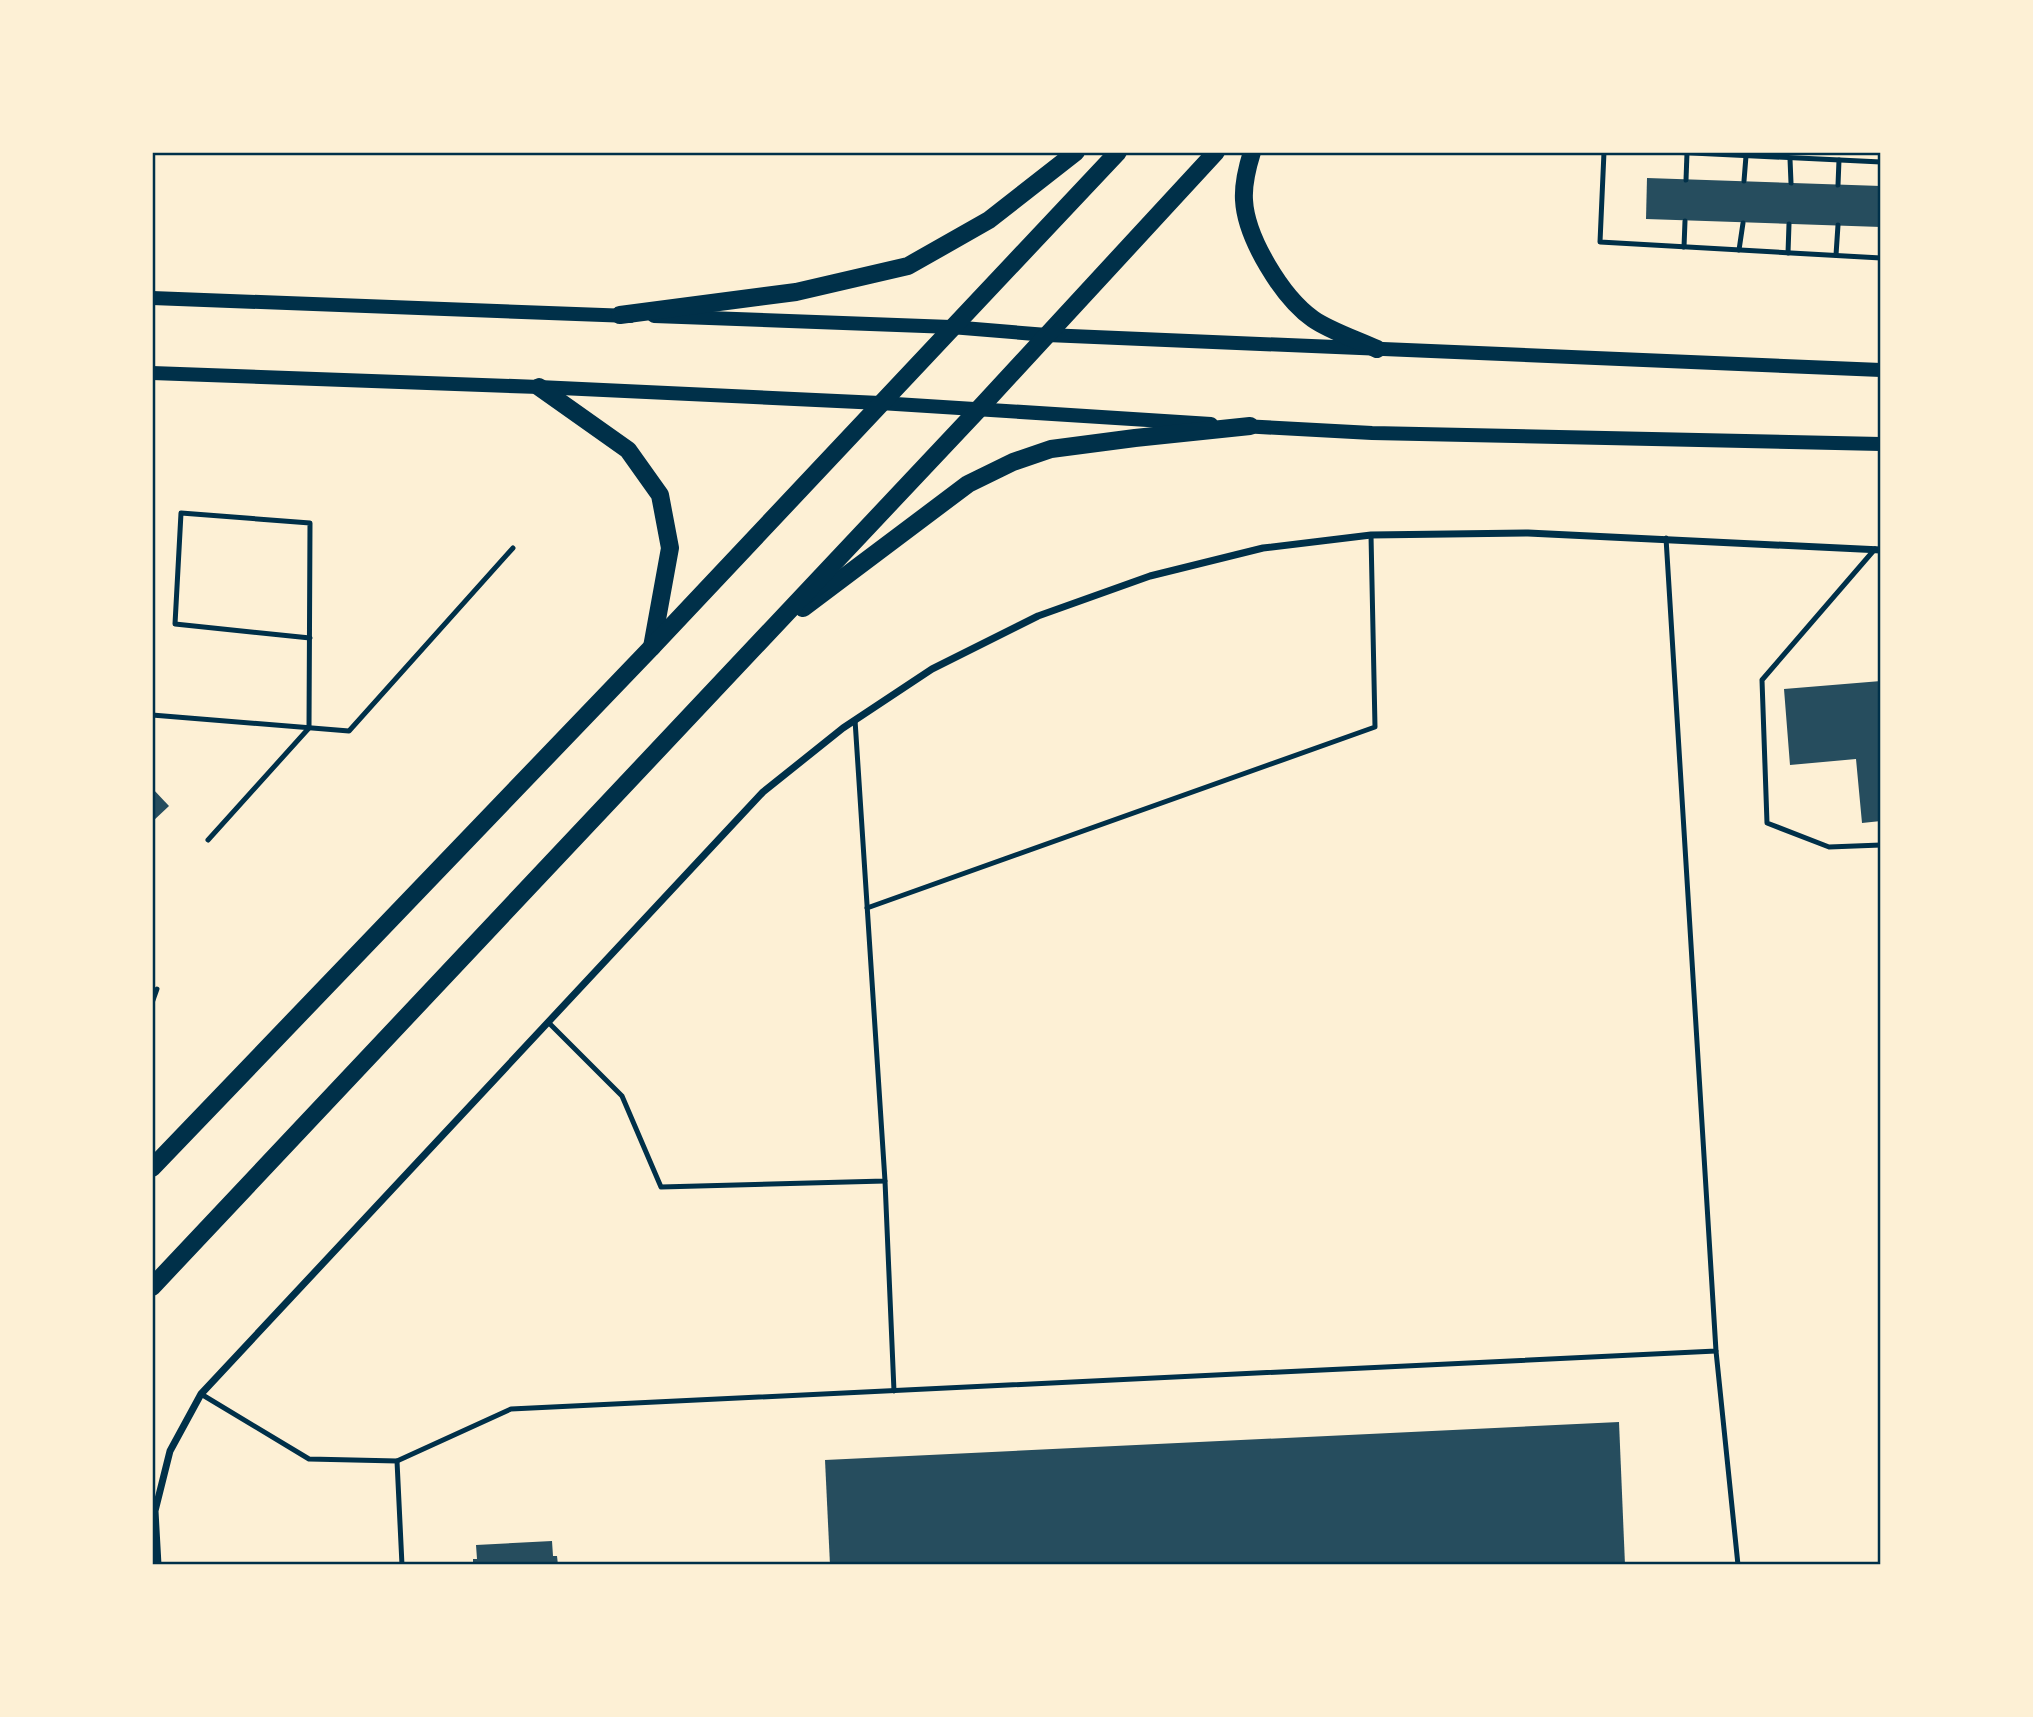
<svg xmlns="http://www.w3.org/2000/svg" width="2033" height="1717" font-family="'Titillium Web',sans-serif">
  <rect width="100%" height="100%" fill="#fdf0d5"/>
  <!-- building -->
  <g fill="#264d5e">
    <path d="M1647,178L1881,186V227L1646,219Z"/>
    <path d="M1881,681V821L1862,823L1856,759L1790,765L1784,689Z"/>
    <path d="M152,788L169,806L152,822Z"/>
    <path d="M1619,1422L1625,1565H830L825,1460Z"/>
    <path d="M552,1541L553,1556H557L558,1565H473V1559H477L476,1545Z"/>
  </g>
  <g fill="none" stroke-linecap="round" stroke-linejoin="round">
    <!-- service -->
    <g stroke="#003049" stroke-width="5">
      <path d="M1604,152L1600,242L1881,258"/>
      <path d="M1671,152L1881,162"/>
      <path d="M1790,159L1791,183"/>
      <path d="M1686,180L1687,153"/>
      <path d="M1744,181L1746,156"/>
      <path d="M1838,185L1839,160"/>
      <path d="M1684,247L1685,221"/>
      <path d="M1739,250L1743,223"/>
      <path d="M1788,253L1789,224"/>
      <path d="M1836,255L1838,225"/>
      <path d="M1875,549L1762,680L1767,823L1829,847L1881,845"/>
      <path d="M152,715L349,731L513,548"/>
      <path d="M208,840L309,728L310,523L181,513L175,624L310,638"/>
      <path d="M867,908L1375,727L1371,535"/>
      <path d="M152,1003L157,989"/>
      <path d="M548,1022L622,1096L661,1187L885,1181L855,720"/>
      <path d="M885,1181L894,1391"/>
      <path d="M1716,1351L1738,1565"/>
      <path d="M201,1394L309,1459L397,1461L402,1565"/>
      <path d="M397,1461L511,1409L1716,1351L1666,538"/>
    </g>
    <!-- minor -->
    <path stroke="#003049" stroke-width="7" d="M158,1565L155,1511L170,1451L201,1394L763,792L843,728L932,669L1038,616L1150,576L1263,548L1371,535L1528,533L1881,550"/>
    <!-- secondary -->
    <g stroke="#003049" stroke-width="14">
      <path d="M152,298L630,316"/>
      <path d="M654,316L951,327L1047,335L1881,370"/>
      <path d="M152,373L539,387L880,403L1211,424"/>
      <path d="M1242,426L1372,433L1881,444"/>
    </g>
    <!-- primary -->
    <g stroke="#003049" stroke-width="18">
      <path d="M1252,152C1247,168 1243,184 1244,200C1246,238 1282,297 1313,319C1330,331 1358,340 1377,349"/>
      <path d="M620,315L796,292L908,266L989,220L1076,152"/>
      <path d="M539,387L628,450L660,495L670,548L652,647"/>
      <path d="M803,608L968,484L1013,462L1051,449L1135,438L1250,426"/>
      <path d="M152,1168L652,647L1118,152"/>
      <path d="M152,1287L977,411L1216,152"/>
    </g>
  </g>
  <!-- border -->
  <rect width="2033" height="1717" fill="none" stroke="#fdf0d5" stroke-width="308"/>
  <rect x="154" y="154" width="1725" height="1409" fill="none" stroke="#003049" stroke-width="2.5"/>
</svg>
